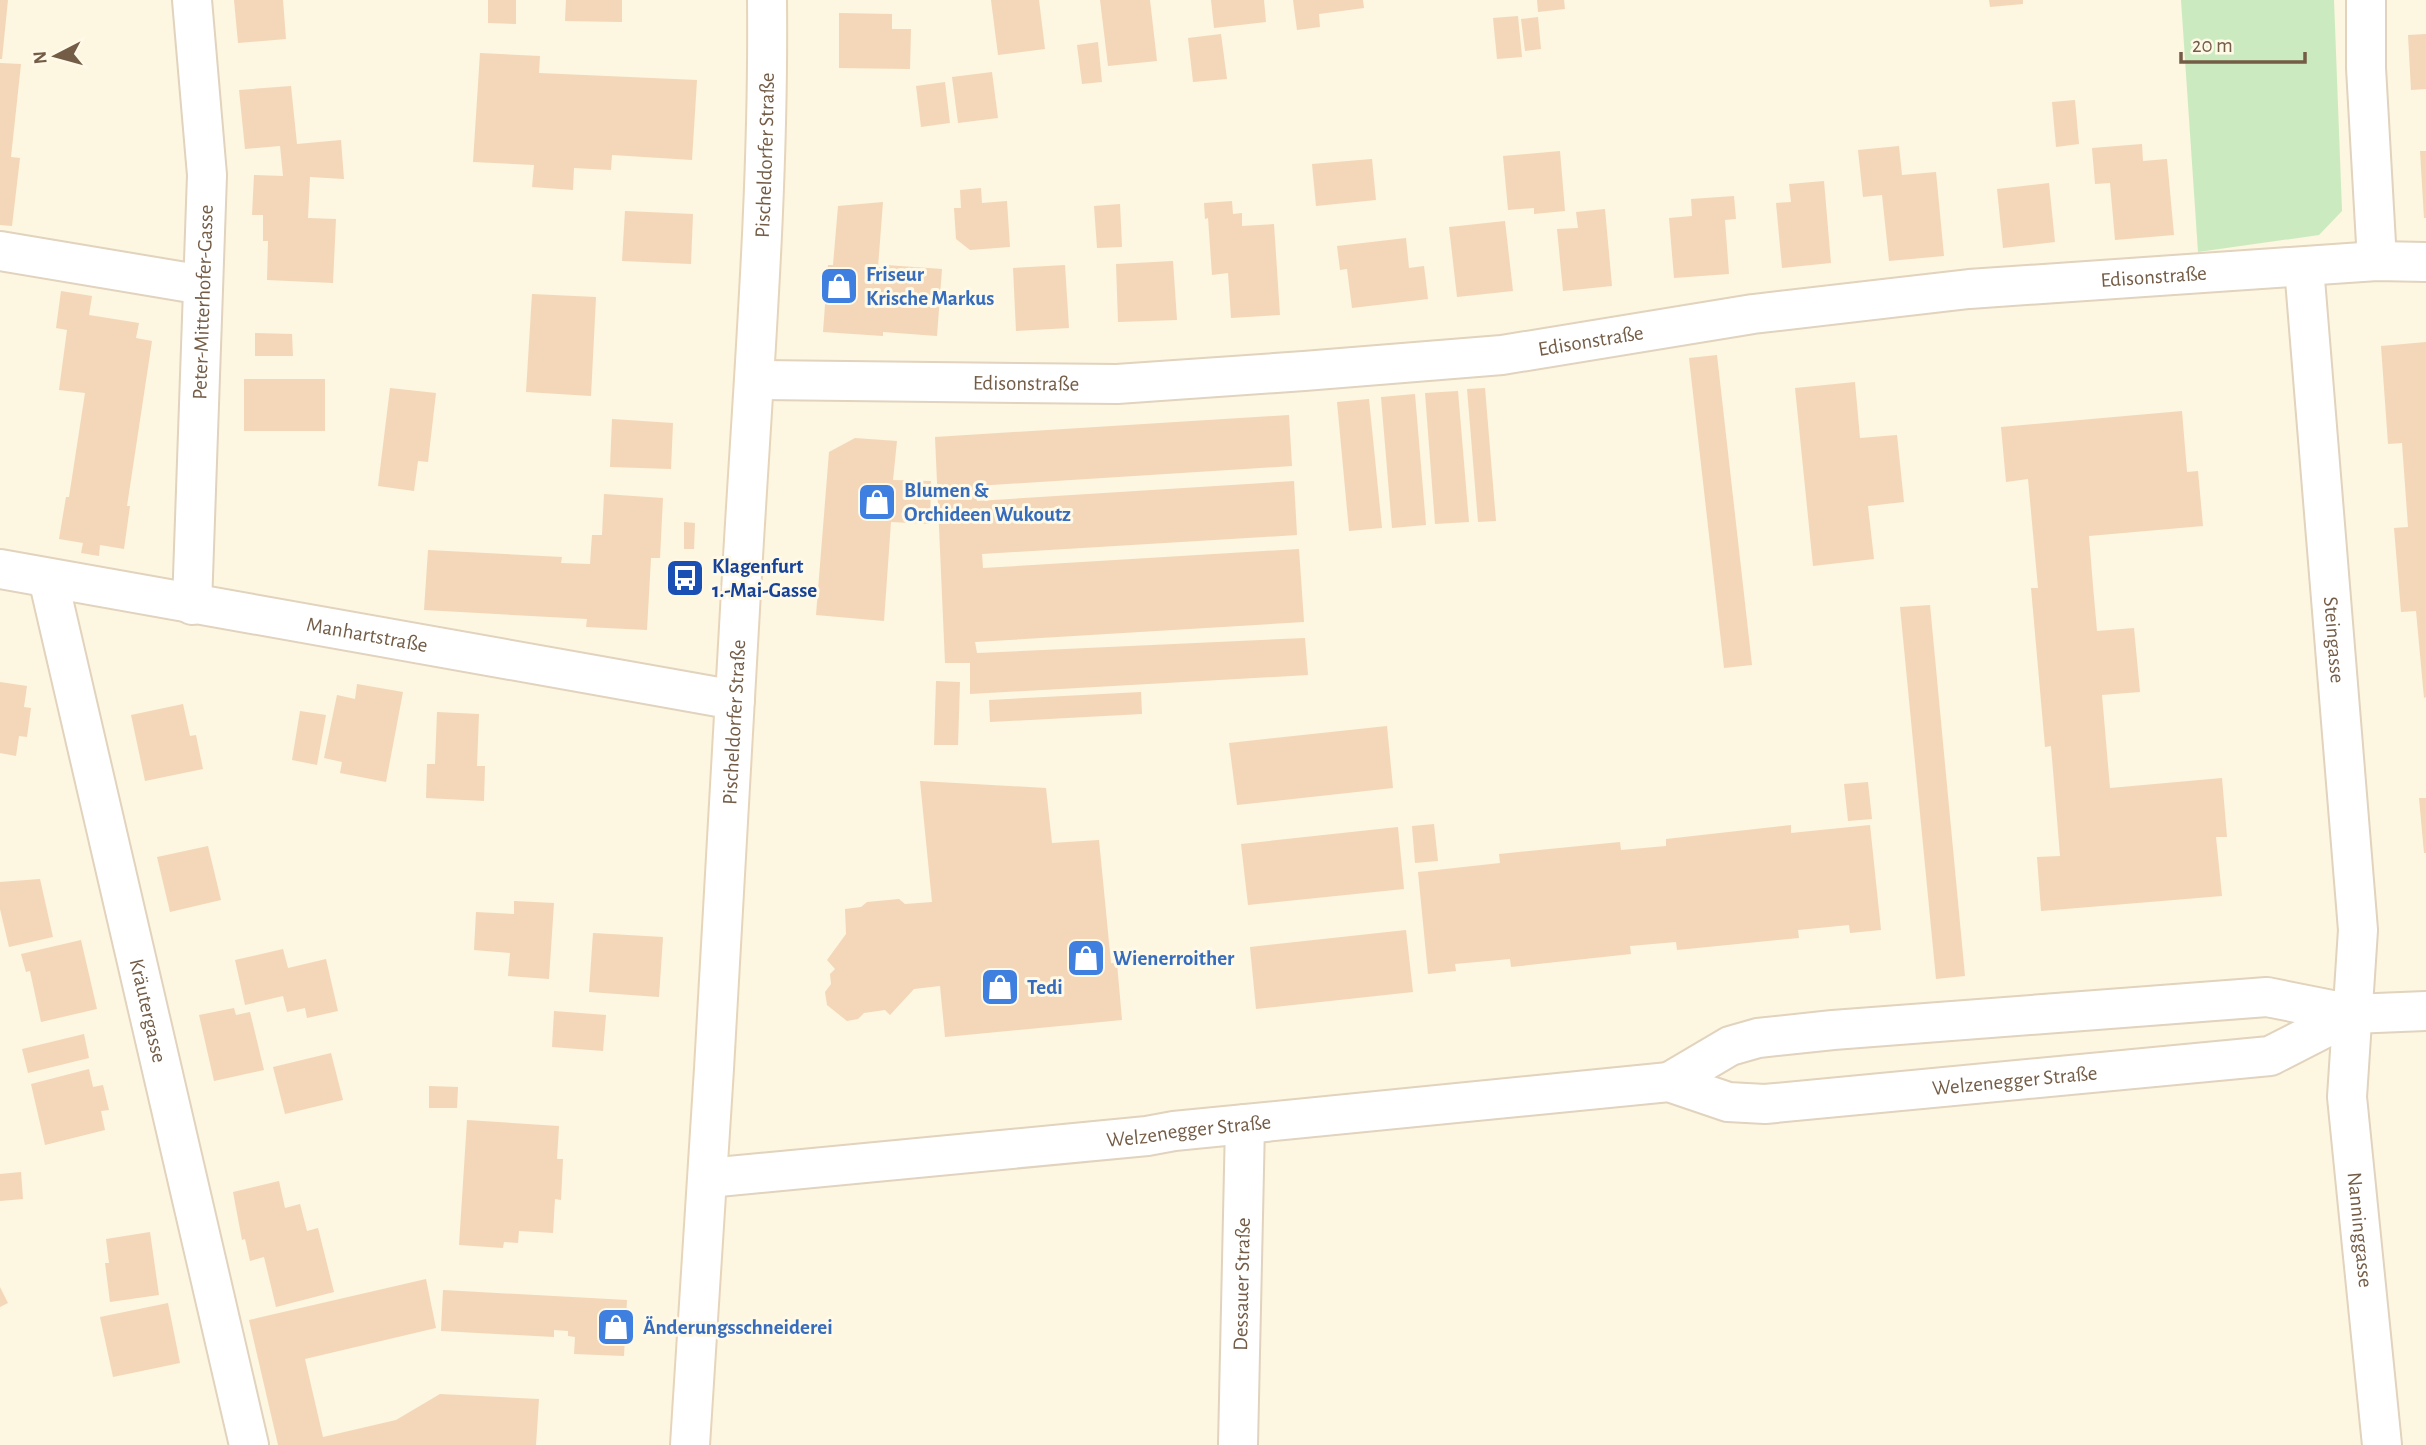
<svg xmlns="http://www.w3.org/2000/svg" width="2426" height="1445" font-family="'Alegreya Sans',sans-serif">
  <rect width="100%" height="100%" fill="#fdf6e1"/>
  <!-- green -->
  <path fill="#cbeabf" d="M2181,0H2334L2342,211L2319,235L2198,252Z"/>
  <!-- building -->
  <g fill="#f3d7b8">
    <path d="M0,0H8L2,59H0Z"/>
    <path d="M234,0H283L286,39L238,43Z"/>
    <path d="M488,0H516V24L488,23Z"/>
    <path d="M566,0H622V22L565,21Z"/>
    <path d="M991,0H1039L1045,49L998,55Z"/>
    <path d="M1100,0H1150L1157,61L1108,66Z"/>
    <path d="M1211,0H1264L1266,22L1214,28Z"/>
    <path d="M1293,0H1363L1364,8L1319,14L1320,27L1297,30Z"/>
    <path d="M1537,0H1564L1565,9L1538,12Z"/>
    <path d="M1989,0H2023V4L1990,7Z"/>
    <path d="M839,13L892,14V29H911L910,69L839,68Z"/>
    <path d="M1518,16L1522,57L1497,59L1493,18Z"/>
    <path d="M1538,17L1541,49L1525,51L1521,19Z"/>
    <path d="M1221,34L1227,79L1193,82L1188,38Z"/>
    <path d="M2426,34V89L2411,90L2408,35Z"/>
    <path d="M1098,42L1102,82L1082,84L1077,45Z"/>
    <path d="M480,53L540,56L539,73L697,80L692,160L612,155L611,170L574,168L573,190L532,187L534,165L473,162Z"/>
    <path d="M0,63L21,64L11,157L20,158L12,226L0,225Z"/>
    <path d="M992,72L998,118L958,123L952,77Z"/>
    <path d="M945,82L950,123L921,127L916,86Z"/>
    <path d="M291,86L297,144L341,140L344,179L310,177L308,218L336,219L333,283L267,280L268,241H263V215H252L254,175L283,176L280,146L245,149L239,90Z"/>
    <path d="M2075,100L2079,144L2056,147L2052,102Z"/>
    <path d="M2142,144L2143,161L2167,159L2174,235L2115,240L2110,183L2095,184L2092,148Z"/>
    <path d="M1899,146L1902,175L1936,172L1944,256L1889,261L1882,195L1863,197L1858,150Z"/>
    <path d="M1560,151L1565,211L1534,214V208L1508,210L1503,156Z"/>
    <path d="M2420,151H2426V218H2424Z"/>
    <path d="M1372,159L1376,200L1316,206L1312,164Z"/>
    <path d="M1824,181L1831,263L1782,268L1776,203L1791,202L1789,184Z"/>
    <path d="M2049,183L2055,242L2003,248L1997,189Z"/>
    <path d="M981,188L982,203L1007,201L1010,247L970,250L956,239L954,208H961L960,190Z"/>
    <path d="M1734,196L1736,219L1725,220L1729,274L1674,278L1669,218L1692,216L1691,199Z"/>
    <path d="M1232,201L1233,214L1242,213V226L1274,224L1280,315L1231,318L1228,273L1212,275L1208,218L1205,219L1204,203Z"/>
    <path d="M883,202L878,267L885,268L886,265L942,269L937,336L883,332V336L823,332L828,265H833L838,206Z"/>
    <path d="M1120,204L1122,247L1097,248L1094,206Z"/>
    <path d="M1605,209L1612,286L1563,291L1557,229L1578,228L1576,212Z"/>
    <path d="M625,211L693,214L691,264L622,261Z"/>
    <path d="M1505,221L1513,291L1457,297L1449,227Z"/>
    <path d="M1406,238L1409,268L1424,266L1428,299L1352,308L1347,269L1340,270L1337,246Z"/>
    <path d="M1173,261L1177,320L1118,322L1116,264Z"/>
    <path d="M1065,265L1069,328L1016,331L1013,268Z"/>
    <path d="M61,291L92,296L89,315L139,323L136,338L152,341L127,506H130L124,549L100,545L99,556L81,553L83,543L59,539L66,497H69L85,393L59,390L67,330L56,328Z"/>
    <path d="M532,294L596,297L591,396L526,392Z"/>
    <path d="M255,333L292,334L293,356H255Z"/>
    <path d="M2426,342V697L2424,698L2416,611L2401,612L2394,528L2408,527L2402,443L2388,444L2381,346Z"/>
    <path d="M1717,355L1752,665L1724,668L1689,358Z"/>
    <rect x="244" y="379" width="81" height="52"/>
    <path d="M1855,382L1860,438L1897,435L1904,502L1868,506L1874,559L1813,566L1795,388Z"/>
    <path d="M390,388L436,393L428,462L418,461L414,491L378,486Z"/>
    <path d="M1485,388L1496,521L1478,522L1467,389Z"/>
    <path d="M1458,391L1469,522L1435,524L1425,393Z"/>
    <path d="M1415,394L1426,525L1392,528L1381,397Z"/>
    <path d="M1369,399L1382,528L1349,531L1337,402Z"/>
    <path d="M2182,411L2187,472L2198,471L2203,526L2089,536L2093,586L2097,631L2134,628L2140,692L2102,695L2110,788L2222,778L2227,837H2216L2222,896L2041,911L2037,857L2060,856L2051,746L2045,747L2031,588H2038L2028,479L2006,482L2001,427Z"/>
    <path d="M1289,415L1292,466L976,486L977,501L1294,481L1297,535L982,554L983,568L1299,549L1304,622L975,642L977,653L1305,638L1308,675L970,694V663H945L935,437Z"/>
    <path d="M612,419L673,423L671,469L610,467Z"/>
    <path d="M855,438L897,441L893,480L931,481L930,524L891,522L884,621L816,615L829,452Z"/>
    <path d="M604,494L663,498L660,558H651L647,630L586,627L587,619L424,610L428,550L562,557L561,563L590,564L592,535H602Z"/>
    <path d="M684,522L695,523L694,549H684Z"/>
    <path d="M1930,605L1965,976L1936,979L1900,607Z"/>
    <path d="M936,681L960,682L958,745H934Z"/>
    <path d="M0,682L27,686L24,707L31,708L27,737L19,736L16,756L0,753Z"/>
    <path d="M357,684L403,692L386,782L340,773L342,762L324,758L337,695L355,699Z"/>
    <path d="M1141,692L1142,714L990,722L989,700Z"/>
    <path d="M183,704L190,736L196,735L203,769L145,781L131,715Z"/>
    <path d="M300,711L326,715L317,765L292,760Z"/>
    <path d="M437,712L479,714L477,766H485L484,801L426,798L427,764H435Z"/>
    <path d="M1387,726L1393,788L1237,805L1229,743Z"/>
    <path d="M920,781L1046,788L1052,843L1099,840L1111,963H1117L1122,1020L945,1037L940,986L914,989L890,1015L885,1010L864,1013L858,1019L847,1021L827,1005L825,992L831,984L830,974L835,969L827,960L846,934L845,909L861,907L867,902L899,899L905,904L932,902Z"/>
    <path d="M1868,782L1872,819L1848,821L1844,784Z"/>
    <path d="M2419,798H2426V853H2424Z"/>
    <path d="M1434,824L1438,861L1415,863L1412,826Z"/>
    <path d="M1791,825V833L1870,825L1881,930L1850,933L1849,925L1798,930L1799,938L1677,950L1676,942L1630,946L1631,954L1511,967L1510,959L1455,964L1456,971L1428,974L1418,872L1500,863L1499,854L1620,842L1621,850L1666,846V839Z"/>
    <path d="M1398,827L1404,889L1248,905L1241,844Z"/>
    <path d="M208,846L221,900L170,912L157,857Z"/>
    <path d="M40,879L53,937L9,947L0,909V882Z"/>
    <path d="M514,901L554,903L549,979L508,976L510,953L474,950L476,912L514,914Z"/>
    <path d="M1406,930L1413,992L1256,1009L1250,947Z"/>
    <path d="M593,933L663,937L659,997L589,992Z"/>
    <path d="M81,940L97,1009L41,1022L30,971L26,972L21,954Z"/>
    <path d="M283,949L288,968L326,959L338,1011L307,1018L305,1008L287,1012L283,996L245,1005L235,960Z"/>
    <path d="M234,1008L236,1015L250,1012L264,1070L214,1081L199,1015Z"/>
    <path d="M554,1011L606,1015L603,1051L552,1047Z"/>
    <path d="M84,1034L89,1058L28,1073L22,1049Z"/>
    <path d="M331,1053L343,1100L285,1114L273,1067Z"/>
    <path d="M89,1069L93,1087L103,1085L109,1110L101,1111L105,1130L45,1145L31,1084Z"/>
    <path d="M429,1086L458,1087L457,1108H429Z"/>
    <path d="M467,1120L559,1126L557,1159H563L561,1200L555,1199L553,1233L519,1231L518,1243L504,1242L503,1248L459,1245Z"/>
    <path d="M21,1172L23,1199L0,1201V1174Z"/>
    <path d="M279,1181L285,1208L300,1204L307,1231L318,1228L334,1292L276,1307L264,1257L250,1261L245,1239L242,1240L233,1192Z"/>
    <path d="M150,1232L159,1295L110,1302L105,1263H109L106,1239Z"/>
    <path d="M426,1279L436,1328L305,1359L323,1437L396,1420L440,1394L539,1399L536,1445H278L249,1320Z"/>
    <path d="M0,1287L8,1303L0,1307Z"/>
    <path d="M443,1290L627,1300L624,1356L574,1354L575,1337L568,1336V1331L554,1330V1337L441,1331Z"/>
    <path d="M168,1303L180,1363L113,1377L100,1317Z"/>
  </g>
  <g fill="none" stroke-linecap="round" stroke-linejoin="round">
    <defs>
      <g id="street">
        <path d="M2366,0V68L2377,261"/>
        <path d="M0,251L203,285"/>
        <path id="s1" d="M2304,267L2358,930L2347,1097L2382,1445"/>
        <path id="s2" d="M755,380L1117,384L1304,371L1502,355L1753,314L1969,289L2377,261L2426,262"/>
        <path id="s3" d="M0,569L735,700"/>
        <path id="s4" d="M48,578L249,1445"/>
        <path id="s5" d="M192,605L207,175L192,0"/>
        <path d="M1669,1082L1730,1046L1758,1038L1833,1030L2267,997L2352,1014L2426,1011"/>
        <path id="s6" d="M708,1178L1147,1136L1174,1131L1669,1082L1728,1102L1765,1104L2270,1056L2352,1014"/>
        <path id="s7" d="M1238,1445L1245,1124"/>
      </g>
      <g id="secondary">
        <path id="s8" d="M690,1445C710,1155 726,864 742,574C753,382 769,192 767,0"/>
      </g>
    </defs>
    <!-- street casing -->
    <use href="#street" stroke="#e1d3bd" stroke-width="42"/>
    <!-- secondary casing -->
    <use href="#secondary" stroke="#e6d5ba" stroke-width="42"/>
    <!-- street -->
    <use href="#street" stroke="#fff" stroke-width="38"/>
    <!-- secondary -->
    <use href="#secondary" stroke="#fff" stroke-width="38"/>
  </g>
  <!-- icons -->
  <defs>
    <symbol id="shop-square" viewBox="-11 -11 22 22"><rect x="-9" y="-9" width="18" height="18" rx="4" fill="#3f7fe0" stroke="#fff9e7"/><path d="M-5-2.5h2.3a2.7 3.5 0 0 1 5.4 0H5L5.5 6h-11ZM-1.5-2.5h3a1.5 2.3 0 0 0-3 0Z" fill="#fff"/></symbol>
    <symbol id="bus-square" viewBox="-11 -11 22 22"><rect x="-9" y="-9" width="18" height="18" rx="4" fill="#1a4fb4" stroke="#fff9e7"/><path d="M-5-6H5V4H4V6H2V4H-2V6H-4V4H-5ZM-3.5-4V0h7V-4ZM-3.5 1.2v1.5H-2V1.2ZM2 1.2v1.5H3.5V1.2Z" fill="#fff"/></symbol>
  </defs>
  <g fill-rule="evenodd">
    <use href="#shop-square" x="817" y="264" width="44" height="44"/>
    <use href="#shop-square" x="855" y="480" width="44" height="44"/>
    <use href="#bus-square" x="663" y="556" width="44" height="44"/>
    <use href="#shop-square" x="1064" y="936" width="44" height="44"/>
    <use href="#shop-square" x="978" y="965" width="44" height="44"/>
    <use href="#shop-square" x="594" y="1305" width="44" height="44"/>
  </g>
  <g text-anchor="middle" dominant-baseline="central" stroke-width="6" stroke-linejoin="round" paint-order="stroke">
    <!-- street labels -->
    <g font-size="21" fill="#745d47" stroke="#fff9e7">
      <text stroke="none"><textPath href="#s8" startOffset="1292">Pischeldorfer Straße</textPath></text>
      <text stroke="none"><textPath href="#s2" startOffset="1405">Edisonstraße</textPath></text>
      <text stroke="none"><textPath href="#s5" startOffset="303">Peter-Mitterhofer-Gasse</textPath></text>
      <text stroke="none"><textPath href="#s2" startOffset="838">Edisonstraße</textPath></text>
      <text stroke="none"><textPath href="#s2" startOffset="271">Edisonstraße</textPath></text>
      <text stroke="none"><textPath href="#s3" startOffset="373">Manhartstraße</textPath></text>
      <text stroke="none"><textPath href="#s1" startOffset="374">Steingasse</textPath></text>
      <text stroke="none"><textPath href="#s8" startOffset="724">Pischeldorfer Straße</textPath></text>
      <text stroke="none"><textPath href="#s4" startOffset="444">Kräutergasse</textPath></text>
      <text stroke="none"><textPath href="#s6" startOffset="1316">Welzenegger Straße</textPath></text>
      <text stroke="none"><textPath href="#s6" startOffset="483">Welzenegger Straße</textPath></text>
      <text stroke="none"><textPath href="#s1" startOffset="966">Nanninggasse</textPath></text>
      <text stroke="none"><textPath href="#s7" startOffset="161">Dessauer Straße</textPath></text>
    </g>
    <!-- shop labels -->
    <g font-size="21" font-weight="bold" fill="#366cbe" stroke="#fff9e7" text-anchor="start">
      <text x="866" y="274">Friseur<tspan x="866" dy="24">Krische Markus</tspan></text>
      <text x="904" y="490">Blumen &amp;<tspan x="904" dy="24">Orchideen Wukoutz</tspan></text>
      <text x="1113" y="958">Wienerroither</text>
      <text x="1027" y="987">Tedi</text>
      <text x="643" y="1327">Änderungsschneiderei</text>
    </g>
    <!-- transit labels -->
    <g font-size="21" font-weight="bold" fill="#164399" stroke="#fff9e7" text-anchor="start">
      <text x="712" y="566">Klagenfurt<tspan x="712" dy="24">1.-Mai-Gasse</tspan></text>
    </g>
  </g>
  <!-- north arrow -->
  <g transform="translate(56 56) rotate(264)" stroke="#fff9e7" stroke-width="5" paint-order="stroke">
  <path d="M0-5L12 26L0 18L-12 26Z" fill="#745d47"/>
  <text y="-10" font-size="19" font-weight="bold" text-anchor="middle" fill="#745d47">N</text>
  </g>
  <!-- scale -->
  <path d="M2181 52v10h124v-10" fill="none" stroke="#745d47" stroke-width="3.5"/>
  <text x="2192" y="52" font-size="21" fill="#745d47" stroke="#fff9e7" stroke-width="5" paint-order="stroke">20 m</text>
</svg>
